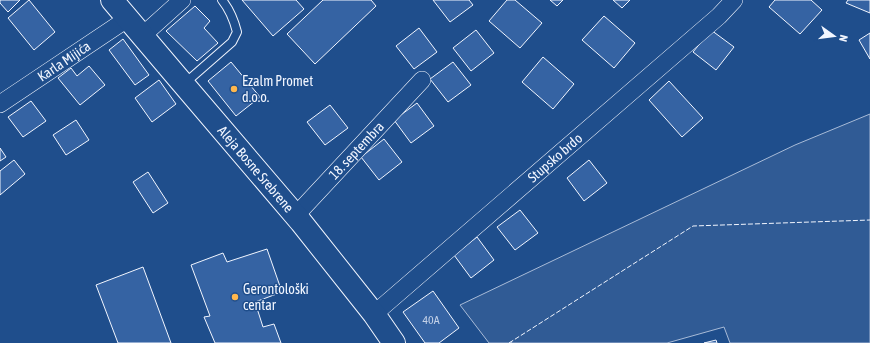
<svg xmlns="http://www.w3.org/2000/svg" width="870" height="343" font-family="'Asap Condensed',sans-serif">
  <rect width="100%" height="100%" fill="#1f4e8c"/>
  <!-- green -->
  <path fill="#305b95" stroke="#a8bbd7" d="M870,114V343H730L724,327L667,343H512L511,342L509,343H489L460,305L795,145Z"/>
  <!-- building -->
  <g fill="#3563a3" stroke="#f2f6ff">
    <path d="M0,0H20L8,12L0,3Z"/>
    <path d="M29,0L55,32L34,50L8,18Z"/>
    <path d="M242,0H296L304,9L273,36Z"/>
    <path d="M323,0H371L376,6L315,64L287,34Z"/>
    <path d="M433,0H469L473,5L450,22Z"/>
    <path d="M507,0H515L542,23L520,48L489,21Z"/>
    <path d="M550,0H563L557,6Z"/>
    <path d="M613,0H630L622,8Z"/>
    <path d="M775,0H811L822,10L800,34L769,7Z"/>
    <path d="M848,0H870V13L846,3Z"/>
    <path d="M195,6L210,21L204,28L218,43L197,61L166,31Z"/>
    <path d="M604,16L635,43L614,68L582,40Z"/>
    <path d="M419,28L437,52L414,69L396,46Z"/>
    <path d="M476,30L494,53L471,71L453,48Z"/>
    <path d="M711,30L734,47L716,70L693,52Z"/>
    <path d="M870,33V59L859,40Z"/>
    <path d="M123,39L149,75L135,85L109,50Z"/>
    <path d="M543,57L574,84L553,109L522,82Z"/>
    <path d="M231,62L260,97L236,116L208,81Z"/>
    <path d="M453,62L471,85L448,102L430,79Z"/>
    <path d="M89,66L105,85L80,105L58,78L71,68L77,76Z"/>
    <path d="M159,80L176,104L152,122L135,98Z"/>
    <path d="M669,81L703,118L682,137L649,100Z"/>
    <path d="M31,101L46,121L23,137L8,117Z"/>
    <path d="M417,103L434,126L411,143L394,120Z"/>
    <path d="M330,105L348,128L325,145L307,122Z"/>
    <path d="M76,120L89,140L66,155L53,135Z"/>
    <path d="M384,139L402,162L379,180L361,157Z"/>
    <path d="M0,148L6,157L0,161Z"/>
    <path d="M14,160L25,174L0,195V171Z"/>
    <path d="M589,160L607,183L584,201L567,178Z"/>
    <path d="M148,172L168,203L153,213L133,182Z"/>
    <path d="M520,210L538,233L515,250L497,227Z"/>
    <path d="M477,237L494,260L471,278L454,255Z"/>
    <path d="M267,249L282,292L255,302L263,327L274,324L281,343H215L204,317L210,316L191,265L223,253L227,262Z"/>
    <path d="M143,267L171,343H118L96,285Z"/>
    <path d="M433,291L459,328L439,343H425L403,312Z"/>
    <path d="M716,340L717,343H704Z"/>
  </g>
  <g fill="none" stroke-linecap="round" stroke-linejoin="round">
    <defs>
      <path id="lane" d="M184,84L232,42L237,32C234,20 230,10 222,0"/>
      <g id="street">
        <path d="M142,36L182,0"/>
        <path id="s1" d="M0,104L127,19"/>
        <path id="s2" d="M301,222L298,213L422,80"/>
        <path id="s3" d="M374,314L719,16L734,0"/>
      </g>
      <g id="secondary">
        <path id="s4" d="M112,0L179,79L301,222L374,314L394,343"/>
      </g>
    </defs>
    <!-- lane casing -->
    <use href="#lane" stroke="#f2f6ff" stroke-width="10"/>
    <!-- street casing -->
    <use href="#street" stroke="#f2f6ff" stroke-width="18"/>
    <!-- secondary casing -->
    <use href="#secondary" stroke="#f2f6ff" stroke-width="24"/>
    <!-- lane -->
    <use href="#lane" stroke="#1f4e8c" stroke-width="8"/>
    <!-- street -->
    <use href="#street" stroke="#1f4e8c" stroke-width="17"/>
    <!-- secondary -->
    <use href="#secondary" stroke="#1f4e8c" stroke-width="22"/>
    <!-- fence -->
    <path stroke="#f2f6ff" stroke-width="1" stroke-dasharray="5 2" stroke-linecap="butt" d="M509,343L693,226L870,220"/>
  </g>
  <!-- markers -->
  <g fill="#ffb74d" stroke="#1f4e8c" stroke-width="1.5">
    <circle cx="234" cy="89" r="4"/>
    <circle cx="235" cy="297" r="4"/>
  </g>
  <g text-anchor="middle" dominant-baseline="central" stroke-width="3" stroke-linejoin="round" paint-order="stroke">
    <!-- number labels -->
    <g font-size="12" fill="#c3d1e8">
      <text x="431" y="320">40A</text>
    </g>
    <!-- street labels -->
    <g font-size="14" fill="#f2f6ff" stroke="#1f4e8c">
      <text stroke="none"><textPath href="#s1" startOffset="77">Karla Mijića</textPath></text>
      <text stroke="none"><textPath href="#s2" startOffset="95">18. septembra</textPath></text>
      <text stroke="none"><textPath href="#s3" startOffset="239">Stupsko brdo</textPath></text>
      <text stroke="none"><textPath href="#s4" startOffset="222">Aleja Bosne Srebrene</textPath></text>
    </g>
    <!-- poi labels -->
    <g font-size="14" fill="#f2f6ff" stroke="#1f4e8c" text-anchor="start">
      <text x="242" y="81">Ezalm Promet<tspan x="242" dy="16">d.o.o.</tspan></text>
      <text x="243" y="289">Gerontološki<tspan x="243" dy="16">centar</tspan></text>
    </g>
  </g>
  <!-- north arrow -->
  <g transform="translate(834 36) rotate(104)" stroke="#1f4e8c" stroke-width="3" paint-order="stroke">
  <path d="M0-3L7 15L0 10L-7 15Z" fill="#f2f6ff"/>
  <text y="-6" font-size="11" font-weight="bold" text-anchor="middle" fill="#f2f6ff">N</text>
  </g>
</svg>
